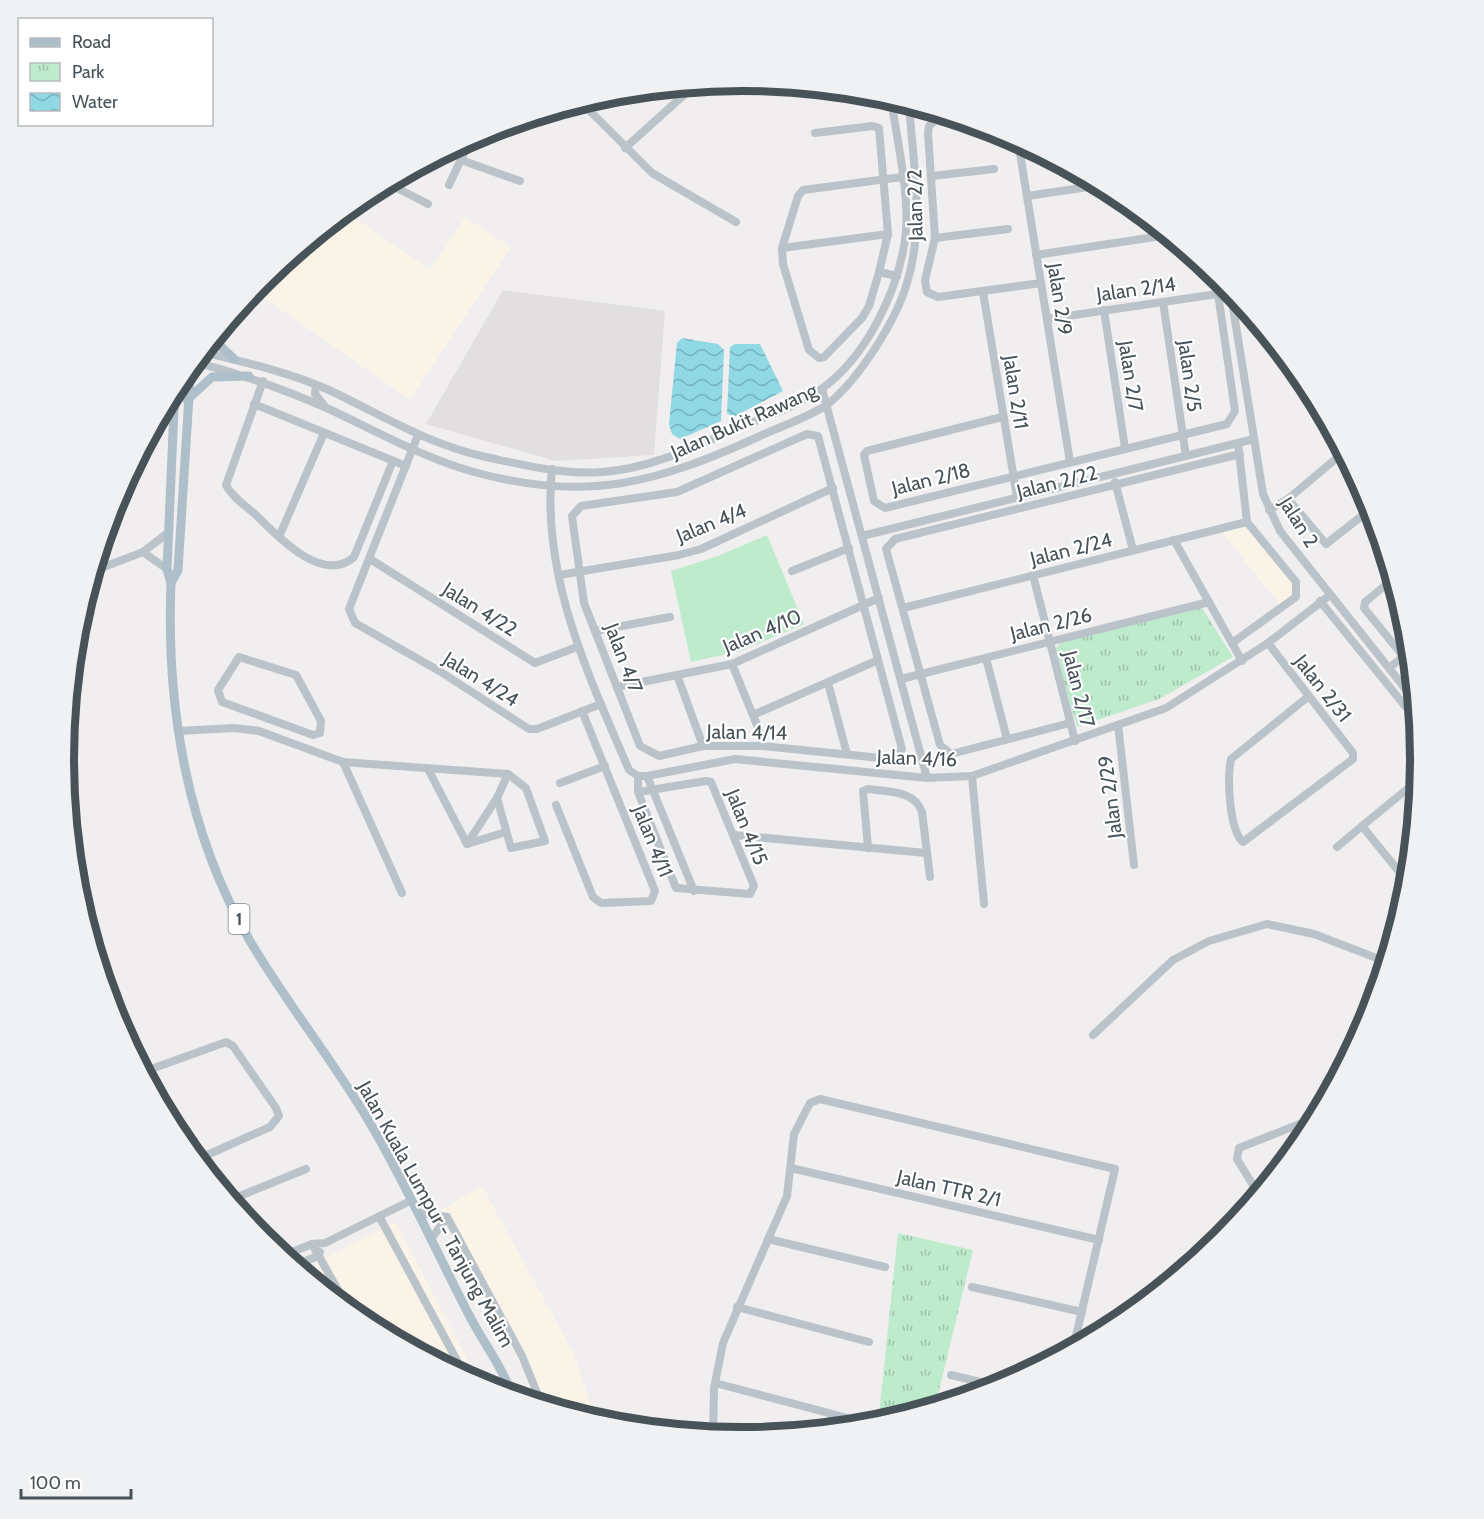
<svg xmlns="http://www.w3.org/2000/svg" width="1484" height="1519" font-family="Cabin,sans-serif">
  <defs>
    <pattern id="park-tufts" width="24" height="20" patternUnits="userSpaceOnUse" patternTransform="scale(1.5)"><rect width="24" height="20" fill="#bfebcd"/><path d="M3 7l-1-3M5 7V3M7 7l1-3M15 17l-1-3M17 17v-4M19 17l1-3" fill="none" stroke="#9dc1a9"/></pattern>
    <pattern id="water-waves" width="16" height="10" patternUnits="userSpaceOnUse" patternTransform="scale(1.5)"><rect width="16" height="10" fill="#8fd8e4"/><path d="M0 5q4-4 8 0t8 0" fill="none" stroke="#77b2bc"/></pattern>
  </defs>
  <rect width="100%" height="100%" fill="#f0eeee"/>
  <!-- commercial -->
  <g fill="#faf4e8">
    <path d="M345,211L430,270L465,217L511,247L410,400L253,290L262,279Z"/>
    <path d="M1246,525L1294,583V595L1280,605L1221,531Z"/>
    <path d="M482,1186L573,1352L596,1421L534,1403L525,1373L439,1211Z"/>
    <path d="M396,1222L481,1386L364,1324L337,1301L315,1263Z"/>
  </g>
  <!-- education -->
  <path fill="#e1dfdf" d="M503,290L665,311L654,455L556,461L426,424Z"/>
  <!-- green -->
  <path fill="#bfebcd" d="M767,535L804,624L741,651L691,662L671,571L718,556Z"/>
  <!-- park -->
  <g fill="url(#park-tufts)">
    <path d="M1202,608L1233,657L1159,699L1077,727L1054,650L1062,642Z"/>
    <path d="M898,1233L973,1250L935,1407L878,1424Z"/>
  </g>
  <!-- water -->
  <g fill="url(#water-waves)">
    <path d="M682,338L718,344L724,350L721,421L680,439L672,434L669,424L677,343Z"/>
    <path d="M735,344H760L783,391L733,417L727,413L730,347Z"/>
  </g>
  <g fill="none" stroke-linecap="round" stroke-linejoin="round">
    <!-- minor -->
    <g stroke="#bac3c9" stroke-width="8">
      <path d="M581,102L652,173L736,222"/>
      <path d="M942,114L929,126L928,133L935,238L925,280L927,292L938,297L1041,283"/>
      <path d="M815,133L873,126L879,128L888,234L879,272"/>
      <path d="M1018,141L1070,462"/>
      <path d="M625,148L695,85"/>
      <path d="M461,160L520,181"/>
      <path d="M932,176L994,169"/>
      <path d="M387,183L428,204"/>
      <path d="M449,185L471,138"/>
      <path d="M1027,196L1102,185"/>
      <path d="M935,238L1008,229"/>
      <path d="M782,248L888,234"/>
      <path d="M1036,255L1168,235"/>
      <path d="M897,276L879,272L869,306L862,318L824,357L819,358L809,350L783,264L782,248L798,196L803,190L902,177"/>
      <path d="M1230,289L1263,494L1280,531L1415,701"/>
      <path d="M983,292L1017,497"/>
      <path d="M1163,302L1186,456"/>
      <path d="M1104,310L1125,448"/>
      <path d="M1047,319L1231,292"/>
      <path d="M202,352C244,362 289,372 329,390C380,414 429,445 486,457C523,465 563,475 602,472C646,469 688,450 727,433C757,419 793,409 820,390C866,358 897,293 905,240C911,200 897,140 891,99"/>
      <path d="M194,362C242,374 286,390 331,410C378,432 424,458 474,472C587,503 657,483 760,436C777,428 814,415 828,404C859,379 896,321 907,283C925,225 913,163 909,104"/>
      <path d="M263,381L226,485C232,497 246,506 256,515C277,536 323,585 354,557L393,461"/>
      <path d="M316,385L315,394L324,405"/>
      <path d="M822,389L927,778"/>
      <path d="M254,404L406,466"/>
      <path d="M1002,417L867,451L864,455L874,501L885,508L1227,424L1235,411L1215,273"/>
      <path d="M807,434L818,436L902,749L891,759L762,746H703L659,756L640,746L584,603L572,516L581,506L677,492Z"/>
      <path d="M418,435L349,609L355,623L441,672L529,729H537L601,704"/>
      <path d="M552,469C541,576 588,674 629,770L638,776H647L735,759L927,778L972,776L1166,708L1268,643L1330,595"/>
      <path d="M1115,482L1133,550"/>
      <path d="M1288,499L1326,544L1372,508"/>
      <path d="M1269,510L1288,499L1344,452"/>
      <path d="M862,536L1254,439"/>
      <path d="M279,537L324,433"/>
      <path d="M1174,540L1242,661"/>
      <path d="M143,552L167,569"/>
      <path d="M370,559L535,663L577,647"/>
      <path d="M93,571L143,552L169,532"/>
      <path d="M792,571L849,548"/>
      <path d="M559,575L679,555L701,549L833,488"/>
      <path d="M1033,575L1075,741"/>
      <path d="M1393,579L1365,602L1364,608L1403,656"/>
      <path d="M1320,601L1405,706"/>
      <path d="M903,608L1247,522"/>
      <path d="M595,631L670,617"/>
      <path d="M1232,643L1296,597V582L1247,522L1238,443"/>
      <path d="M1268,643L1353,753V759L1243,842C1229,830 1227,777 1231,759L1309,696"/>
      <path d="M239,657L296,675L321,721L320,733L313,735L222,702L218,690Z"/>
      <path d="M986,658L1007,739"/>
      <path d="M732,664L761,735L762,746"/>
      <path d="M1389,668L1410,651"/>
      <path d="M677,675L703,746"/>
      <path d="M901,679L1209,602"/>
      <path d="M828,683L847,754"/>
      <path d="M617,687L732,664L879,598"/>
      <path d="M753,715L878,660"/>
      <path d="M1070,723L951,754L940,745L886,549L895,539L1240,454"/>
      <path d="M1118,725L1134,865"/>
      <path d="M179,731L234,728L259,731L343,762L508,774L526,788L545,841L511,848L497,798L508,774"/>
      <path d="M343,762L402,893"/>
      <path d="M428,769L467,844L506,832"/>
      <path d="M638,776V792L676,888L750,894L754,886L711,782L706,781L638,792"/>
      <path d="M647,776L694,891"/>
      <path d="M972,776L984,904"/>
      <path d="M560,783L605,766"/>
      <path d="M556,805L593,897L601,903L651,901L655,891L582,711"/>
      <path d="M734,835L926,853"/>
      <path d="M467,844L497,798"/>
      <path d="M1337,847L1362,826"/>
      <path d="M868,848L863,791L868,789C889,792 914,790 922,812L930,877"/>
      <path d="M1409,884L1362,826L1406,790L1417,803"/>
      <path d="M1093,1035L1173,960L1209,941L1267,924L1314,934L1387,962"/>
      <path d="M143,1072L226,1042L233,1046L276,1108L279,1116L270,1127L196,1160"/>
      <path d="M791,1168L1099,1240"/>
      <path d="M1259,1195L1237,1159L1239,1148L1317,1117"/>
      <path d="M230,1200L306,1169"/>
      <path d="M419,1213L447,1217"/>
      <path d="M379,1216L467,1379"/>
      <path d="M447,1217L522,1356L542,1405"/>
      <path d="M432,1238L447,1217"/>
      <path d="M768,1239L885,1267"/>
      <path d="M312,1244L351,1313"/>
      <path d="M282,1256L312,1244L325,1243L412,1200"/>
      <path d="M293,1266L318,1256L320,1252"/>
      <path d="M972,1287L1082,1312"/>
      <path d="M737,1307L869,1342"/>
      <path d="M951,1375L1001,1387"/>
      <path d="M715,1383L859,1421"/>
      <path d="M713,1436L714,1388L723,1343L787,1196L794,1134L810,1103L820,1099L1115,1169L1073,1349"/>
    </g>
    <!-- major -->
    <g stroke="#afbfca" stroke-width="9">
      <path d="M213,339L234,359"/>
      <path d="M175,387L167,569L171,583C166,707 187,833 250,941C287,1004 333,1060 370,1123C406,1184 435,1249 468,1313C482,1341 502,1366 513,1396"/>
      <path d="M187,400L212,377L249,376"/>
      <path d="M171,583L178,570L191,365"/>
    </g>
  </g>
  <g text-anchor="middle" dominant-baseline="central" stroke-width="4.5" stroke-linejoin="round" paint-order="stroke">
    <!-- shield labels -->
    <rect fill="#fff" stroke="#7e868b" stroke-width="1.5" x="228.5" y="904" width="21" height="30" rx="4.5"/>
    <g font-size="18" font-weight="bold" fill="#475259">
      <text x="239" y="919">1</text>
    </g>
    <!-- street labels -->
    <g font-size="20" fill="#475259" stroke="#fff">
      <text transform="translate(915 205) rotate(-91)">Jalan 2/2</text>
      <text transform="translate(1136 289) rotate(-8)">Jalan 2/14</text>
      <text transform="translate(1060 299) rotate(81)">Jalan 2/9</text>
      <text transform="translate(1131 376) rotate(81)">Jalan 2/7</text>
      <text transform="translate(1190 376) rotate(82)">Jalan 2/5</text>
      <text transform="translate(1016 392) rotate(81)">Jalan 2/11</text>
      <text transform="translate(744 421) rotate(-24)">Jalan Bukit Rawang</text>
      <text transform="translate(931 479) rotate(-14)">Jalan 2/18</text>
      <text transform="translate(1057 482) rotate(-14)">Jalan 2/22</text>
      <text transform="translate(1299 522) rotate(58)">Jalan 2</text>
      <text transform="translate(711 523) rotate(-22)">Jalan 4/4</text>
      <text transform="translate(1071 549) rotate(-14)">Jalan 2/24</text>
      <text transform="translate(480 609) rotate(32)">Jalan 4/22</text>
      <text transform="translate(1051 624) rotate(-14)">Jalan 2/26</text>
      <text transform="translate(762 631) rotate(-23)">Jalan 4/10</text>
      <text transform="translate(624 658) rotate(69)">Jalan 4/7</text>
      <text transform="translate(481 679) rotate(32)">Jalan 4/24</text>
      <text transform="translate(1323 688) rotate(52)">Jalan 2/31</text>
      <text transform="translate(1079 689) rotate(76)">Jalan 2/17</text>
      <text transform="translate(747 732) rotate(1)">Jalan 4/14</text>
      <text transform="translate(917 758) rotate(2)">Jalan 4/16</text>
      <text transform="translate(1110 797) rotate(-97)">Jalan 2/29</text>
      <text transform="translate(747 827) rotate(68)">Jalan 4/15</text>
      <text transform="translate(653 841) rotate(68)">Jalan 4/11</text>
      <text transform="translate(949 1188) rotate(13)">Jalan TTR 2/1</text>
      <text transform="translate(436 1214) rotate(61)">Jalan Kuala Lumpur - Tanjung Malim</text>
    </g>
  </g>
  <!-- crop -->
  <path d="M0 0H1484V1519H0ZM74 759a668 668 0 1 1 1336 0a668 668 0 1 1-1336 0Z" fill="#f0f1f2" fill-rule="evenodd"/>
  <path fill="none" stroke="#475259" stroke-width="8" d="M74 759a668 668 0 1 1 1336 0a668 668 0 1 1-1336 0Z"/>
  <!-- legend -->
  <rect x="18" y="18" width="195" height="108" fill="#ffffff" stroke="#b5babd" stroke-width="1.5"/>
  <rect x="30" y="38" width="30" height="9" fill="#afbfca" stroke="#b5babd" stroke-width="1.5"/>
  <text x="72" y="48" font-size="18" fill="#475259">Road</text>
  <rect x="30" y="63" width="30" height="18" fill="url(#park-tufts)" stroke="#b5babd" stroke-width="1.5"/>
  <text x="72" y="78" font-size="18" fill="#475259">Park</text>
  <rect x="30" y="93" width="30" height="18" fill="url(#water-waves)" stroke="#b5babd" stroke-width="1.5"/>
  <text x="72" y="108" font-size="18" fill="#475259">Water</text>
  <!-- scale -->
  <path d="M21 1489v9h110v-9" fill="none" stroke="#475259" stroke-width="3"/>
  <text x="30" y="1489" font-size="18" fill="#475259" stroke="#ffffff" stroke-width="4.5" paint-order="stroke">100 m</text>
</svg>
